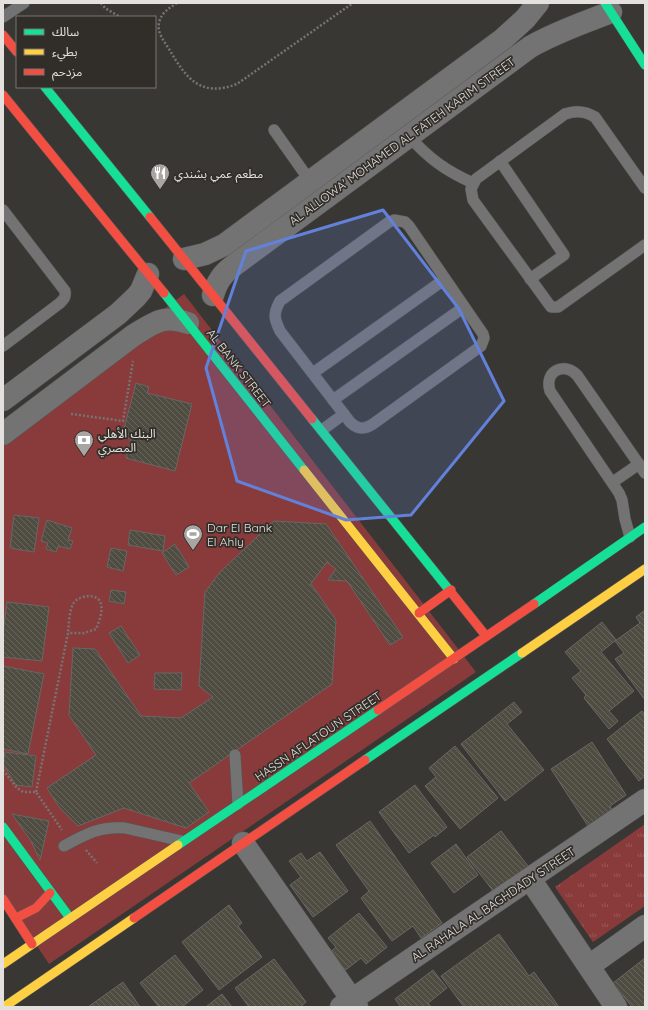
<svg xmlns="http://www.w3.org/2000/svg" width="648" height="1010" font-family="Quicksand,'Noto Sans Arabic',sans-serif">
  <defs>
    <pattern id="grass-tufts" width="24" height="20" patternUnits="userSpaceOnUse"><rect width="24" height="20" fill="#893b3b"/><path d="M3 7l-1-3M5 7V3M7 7l1-3M15 17l-1-3M17 17v-4M19 17l1-3" fill="none" stroke="#9a5757"/></pattern>
    <pattern id="building-back-hatch" width="6" height="6" patternUnits="userSpaceOnUse"><rect width="6" height="6" fill="#4f4c41"/><path d="M-1 5l2 2M0 0l6 6M5-1l2 2" fill="none" stroke="#68665c"/></pattern>
  </defs>
  <rect width="100%" height="100%" fill="#393734"/>
  <!-- grass -->
  <path fill="url(#grass-tufts)" d="M645,824V906L593,942L555,887Z"/>
  <!-- pitch -->
  <path fill="#893b3b" d="M184,294L476,672L49,964L3,895V430Z"/>
  <!-- building -->
  <g fill="url(#building-back-hatch)" stroke="#686764">
    <path d="M136,383L149,387L147,393L192,404L175,471L126,458L131,439L122,436Z"/>
    <path d="M14,515L39,518L34,552L10,548Z"/>
    <path d="M47,520L72,528L68,540L73,541L70,549L58,546L56,552L46,549L48,543L41,541Z"/>
    <path d="M274,521L326,524L403,637L390,645L347,581L328,580L336,569L327,562L310,585H312L336,620L332,684L189,783L209,812L186,828L124,808L78,826L59,807L47,788L96,755L69,715L73,648L95,649L141,716L181,718L213,697L199,686L205,592L220,572Z"/>
    <path d="M130,530L165,536L163,551L128,545Z"/>
    <path d="M175,544L189,567L176,575L162,553Z"/>
    <path d="M111,548L127,551L123,571L107,567Z"/>
    <path d="M111,590L126,592L124,604L109,601Z"/>
    <path d="M7,602L49,607L42,661L3,657V633Z"/>
    <path d="M645,610V700L615,659L624,653L615,641L640,623L636,617Z"/>
    <path d="M602,622L616,640L601,652L634,691L609,711L618,721L609,729L584,698L586,695L572,678L581,671L565,652Z"/>
    <path d="M121,626L140,655L128,663L109,633Z"/>
    <path d="M3,666L44,674L28,754L3,749Z"/>
    <path d="M155,673H182L181,690L154,689Z"/>
    <path d="M514,702L522,712L507,724L544,770L505,801L461,744Z"/>
    <path d="M642,711L645,715V776L639,781L607,739Z"/>
    <path d="M592,742L626,795L610,806L612,810L588,826L551,769Z"/>
    <path d="M455,746L498,798L460,829L425,786L436,777L429,768Z"/>
    <path d="M5,752L36,756L32,787L16,785L3,764Z"/>
    <path d="M415,785L447,827L435,837L434,835L409,853L379,812Z"/>
    <path d="M12,814L49,821L40,860L31,841Z"/>
    <path d="M370,821L442,923L421,938L413,926L392,941L361,898L369,891L336,845Z"/>
    <path d="M501,831L531,870L497,896L467,857Z"/>
    <path d="M456,844L478,875L454,893L431,863Z"/>
    <path d="M320,852L348,891L313,917L290,885L301,877L289,861L301,853L307,861Z"/>
    <path d="M229,905L242,923L238,926L262,957L219,990L182,942Z"/>
    <path d="M359,913L387,947L366,964L361,958L343,972L328,954L336,947L328,938Z"/>
    <path d="M499,934L529,976L534,972L559,1007H464L441,976Z"/>
    <path d="M175,955L203,990L182,1007H159L140,983Z"/>
    <path d="M645,958V1007H632L613,983Z"/>
    <path d="M274,959L306,1002L300,1007H249L235,988Z"/>
    <path d="M433,970L447,988L428,1003L431,1007H401L395,999Z"/>
    <path d="M123,982L140,1007H88Z"/>
    <path d="M222,994L232,1007H206Z"/>
  </g>
  <g fill="none" stroke-linecap="round" stroke-linejoin="round">
    <defs>
      <g id="lane">
        <path d="M3,17L24,3"/>
        <path d="M274,130L310,181"/>
        <path d="M409,136C428,158 446,171 473,183"/>
        <path d="M500,161L564,255L530,279"/>
        <path d="M645,188L595,117C585,111 576,110 565,114L476,179L471,189L473,200L551,307H558L645,245"/>
        <path d="M3,210L65,291C66,297 64,299 60,303L3,346"/>
        <path d="M394,220L405,222L409,226L483,334L484,338L481,346L373,424C364,430 357,429 350,422L280,331C274,318 273,314 280,301L389,222Z"/>
        <path d="M313,373L445,279"/>
        <path d="M333,400L464,307"/>
        <path d="M322,430L344,414"/>
        <path d="M613,482L639,464"/>
        <path d="M630,537L625,519L622,500L619,493L550,391C544,372 563,361 577,375L645,473"/>
        <path d="M235,755L238,804"/>
        <path d="M64,846C86,834 100,826 125,828L182,841"/>
      </g>
      <g id="street">
        <path d="M184,259L205,254L224,245L503,39L525,19L538,3"/>
        <path d="M213,295C217,282 222,274 233,266L530,47C556,32 583,23 611,12"/>
        <path d="M3,400L118,314L136,297L141,291L148,274"/>
        <path d="M3,434L134,335C154,323 164,314 188,323"/>
        <path d="M243,843L357,1007"/>
        <path d="M530,879L616,1007"/>
        <path d="M589,966L645,926"/>
        <path d="M341,1007L645,800"/>
      </g>
      <g id="fast">
        <path d="M605,3L645,65"/>
        <path d="M45,87L150,217"/>
        <path d="M164,293L304,470"/>
        <path d="M312,419L450,591"/>
        <path d="M534,604L645,527"/>
        <path d="M365,760L522,653"/>
        <path d="M3,827L70,918"/>
        <path d="M178,845L378,710"/>
      </g>
      <g id="slow">
        <path d="M304,470L454,659"/>
        <path d="M522,653L645,569"/>
        <path d="M3,964L178,845"/>
        <path d="M4,1007L134,918"/>
      </g>
      <g id="jam">
        <path d="M3,35L17,52"/>
        <path d="M3,95L164,293"/>
        <path d="M150,217L312,419"/>
        <path d="M450,591L486,636"/>
        <path d="M419,613L451,590"/>
        <path d="M378,710L534,604"/>
        <path d="M3,899L32,944"/>
        <path d="M16,918L36,908L50,893"/>
        <path d="M134,918L365,760"/>
      </g>
    </defs>
    <!-- lane casing -->
    <use href="#lane" stroke="#575553" stroke-width="12"/>
    <!-- street casing -->
    <use href="#street" stroke="#575553" stroke-width="23"/>
    <!-- fast casing -->
    <use href="#fast" stroke="#575553" stroke-width="10"/>
    <!-- slow casing -->
    <use href="#slow" stroke="#575553" stroke-width="10"/>
    <!-- jam casing -->
    <use href="#jam" stroke="#575553" stroke-width="10"/>
    <!-- path -->
    <g stroke="#767473" stroke-width="2.5" stroke-dasharray="2 2" stroke-linecap="butt">
      <path d="M101,3L105,8L120,17"/>
      <path d="M177,3C169,8 161,13 159,23C157,33 164,41 169,49C186,78 200,98 237,84L353,3"/>
      <path d="M71,414L123,421L133,361"/>
      <path d="M3,770L17,788L23,792H36L62,830"/>
      <path d="M36,792L68,633C69,624 69,612 73,604C78,595 98,592 101,604C103,612 99,622 96,629L84,633H68"/>
      <path d="M86,850L97,863"/>
    </g>
    <!-- lane -->
    <use href="#lane" stroke="#747373" stroke-width="11"/>
    <!-- street -->
    <use href="#street" stroke="#747373" stroke-width="22"/>
    <!-- fast -->
    <use href="#fast" stroke="#16e098" stroke-width="9"/>
    <!-- slow -->
    <use href="#slow" stroke="#ffcf43" stroke-width="9"/>
    <!-- jam -->
    <use href="#jam" stroke="#f24e42" stroke-width="9"/>
  </g>
  <!-- marked area -->
  <path fill="#6281da" fill-opacity="0.2" stroke="#6281da" stroke-width="3" stroke-linejoin="round" d="M383,210L459,309L504,401L411,515L346,520L237,481L206,368L246,251Z"/>
  <!-- icons -->
  <defs>
    <symbol id="restaurant-pin" viewBox="-11 -11 22 30"><path d="M0 17L-7.5 6A9.5 9.5 0 1 1 7.5 6Z" fill="#a8a5a2" stroke="#312d28"/><path d="M-5-6h1v4h1v-4h1v4h1v-4h1v5L-1.5 .5V6h-2V.5L-5-1ZM5-6V6H3V1.5H1.5Q1.5-4 5-6Z" fill="#fff"/></symbol>
    <symbol id="bank-pin" viewBox="-11 -11 22 30"><path d="M0 17L-7.5 6A9.5 9.5 0 1 1 7.5 6Z" fill="#a8a5a2" stroke="#312d28"/><path d="M-6-4H6V4H-6ZM0-2.3a2.3 2.3 0 1 0 0 4.6a2.3 2.3 0 1 0 0-4.6Z" fill="#fff"/></symbol>
    <symbol id="stadium-pin" viewBox="-11 -11 22 30"><path d="M0 17L-7.5 6A9.5 9.5 0 1 1 7.5 6Z" fill="#a8a5a2" stroke="#312d28"/><path d="M0-5a6.5 5 0 1 0 0 10a6.5 5 0 1 0 0-10ZM-3.5-1.8h7v3.6h-7Z" fill="#fff"/></symbol>
  </defs>
  <g fill-rule="evenodd">
    <use href="#restaurant-pin" x="149" y="162" width="22" height="30"/>
    <use href="#bank-pin" x="73" y="429" width="22" height="30"/>
    <use href="#stadium-pin" x="182" y="523" width="22" height="30"/>
  </g>
  <g text-anchor="middle" dominant-baseline="central" stroke-width="3.5" stroke-linejoin="round" paint-order="stroke">
    <!-- street labels -->
    <g font-size="12" fill="#e3e0dd" stroke="#312d28">
      <text transform="translate(402 141) rotate(-36)">AL ALLOWA' MOHAMED AL FATEH KARIM STREET</text>
      <text transform="translate(239 368) rotate(52)">AL BANK STREET</text>
      <text transform="translate(318 736) rotate(-34)">HASSN AFLATOUN STREET</text>
      <text transform="translate(493 904) rotate(-34)">AL RAHALA AL BAGHDADY STREET</text>
    </g>
    <!-- poi labels -->
    <g font-size="12" fill="#e3e0dd" stroke="#312d28" text-anchor="start">
      <text x="174" y="173">مطعم عمي بشندي</text>
      <text x="98" y="433">البنك الأهلي<tspan x="98" dy="14">المصري</tspan></text>
      <text x="207" y="527">Dar El Bank<tspan x="207" dy="14">El Ahly</tspan></text>
    </g>
  </g>
  <!-- border -->
  <rect width="648" height="1010" fill="none" stroke="#e3e0dd" stroke-width="8"/>
  <!-- legend -->
  <rect x="16" y="16" width="140" height="72" fill="#312d28" stroke="#787570"/>
  <rect x="24" y="29" width="20" height="6" fill="#16e098" stroke="#787570"/>
  <text x="52" y="36" font-size="12" fill="#e3e0dd">سالك</text>
  <rect x="24" y="49" width="20" height="6" fill="#ffcf43" stroke="#787570"/>
  <text x="52" y="56" font-size="12" fill="#e3e0dd">بطيء</text>
  <rect x="24" y="69" width="20" height="6" fill="#f24e42" stroke="#787570"/>
  <text x="52" y="76" font-size="12" fill="#e3e0dd">مزدحم</text>
</svg>
